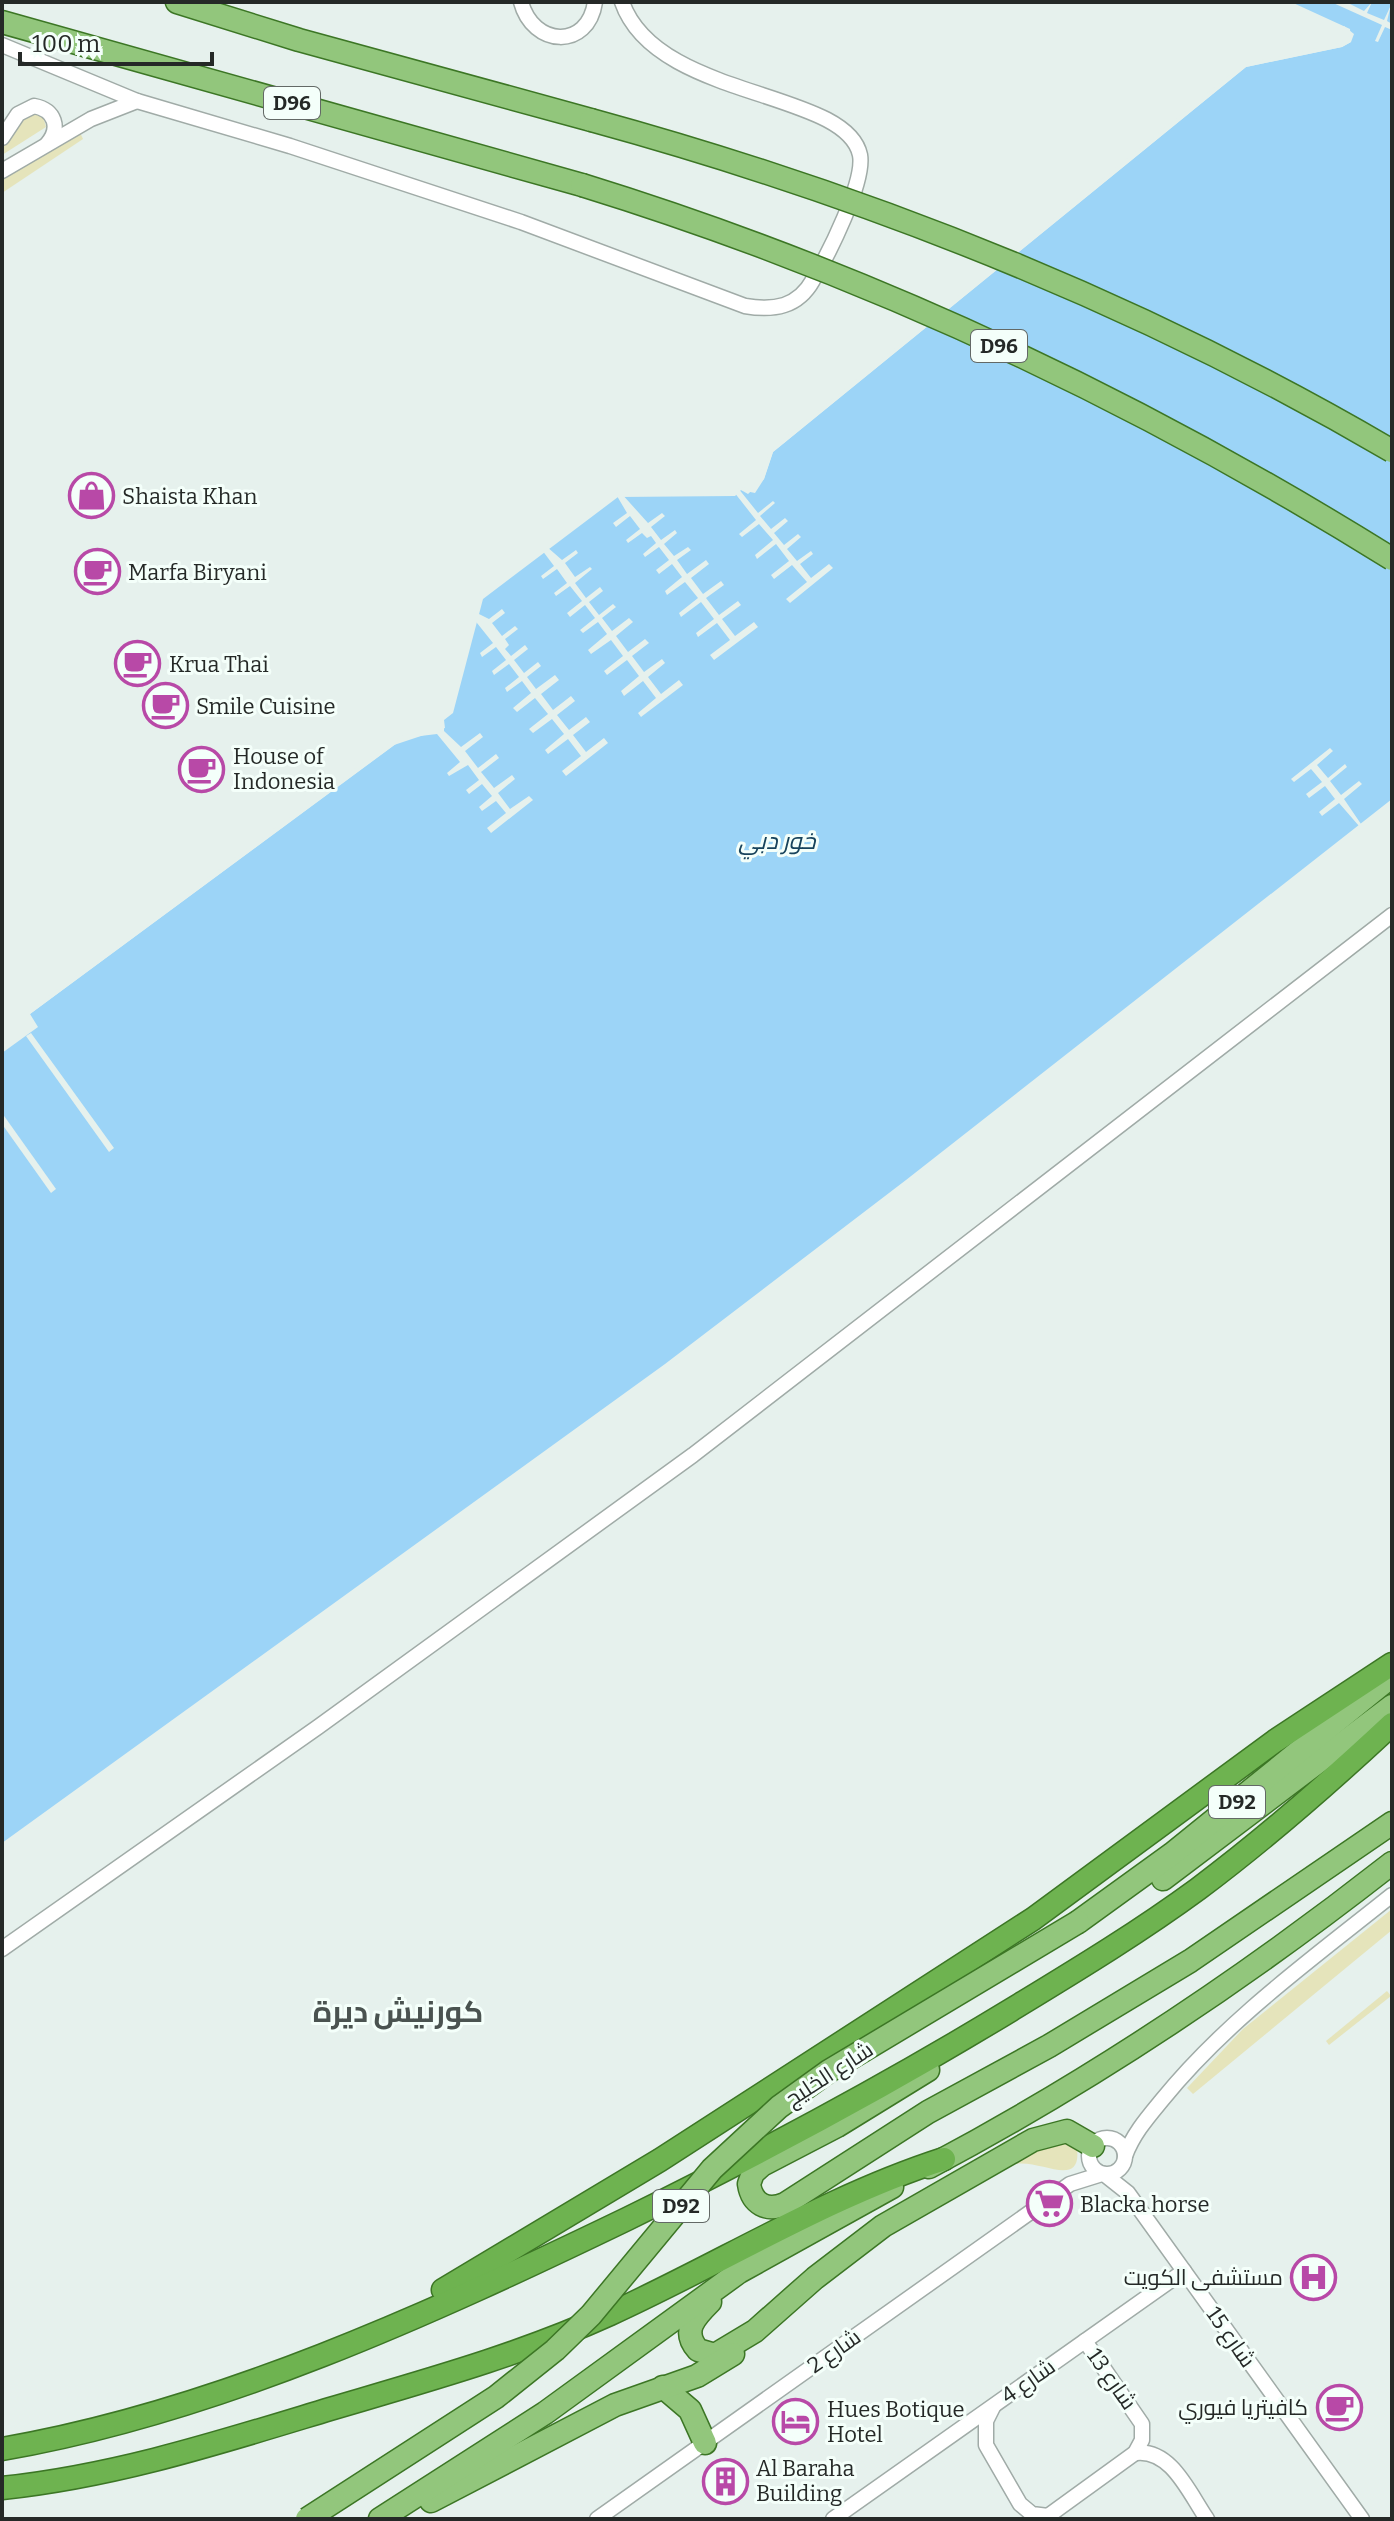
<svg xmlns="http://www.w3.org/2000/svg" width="1394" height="2521" font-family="Bitter,Cairo,serif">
  <rect width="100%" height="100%" fill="#e6f1ed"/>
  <!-- green -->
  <g fill="#e5e4bb">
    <path d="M36,112L43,116L46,127L2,155C2,133 15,118 36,112Z"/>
    <path d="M77,126L83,139L2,193V172Z"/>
    <path d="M1392,1909V1930L1193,2094L1187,2088L1243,2029Z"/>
    <path d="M1387,1991L1391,1996L1329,2045L1326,2041Z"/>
    <path d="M1055,2138L1077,2149C1082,2191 1036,2156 1012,2165Z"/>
  </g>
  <!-- water -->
  <path fill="#9cd4f7" d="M1291,2H1392V799L906,1180L665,1364L2,1843V1053L38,1027L30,1014L394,745L445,728L444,720L453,713L483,599L618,497L735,496L741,490L748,494L764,479L773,452L1246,67L1342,47L1351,42L1350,29Z"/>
  <!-- pier -->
  <g fill="#e6f1ed">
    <path d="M1331,2H1346L1364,11L1372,2L1367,13L1384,20L1391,5L1387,21L1392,24V30L1385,27L1378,42L1375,41L1382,25Z"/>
    <path d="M1344,26L1354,34L1351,42L1342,47L1246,67L773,452L764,479L755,493L741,490L743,487L752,489L771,449L1243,64L1341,43L1350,35L1342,30Z"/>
    <path d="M738,488L758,513L773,501L775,503L760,516L771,529L785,518L788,521L774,533L784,545L798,534L801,537L787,549L797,561L811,551L813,554L800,564L811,578L829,564L833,568L790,603L786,599L807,582L792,565L774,579L771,575L789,561L776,544L757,559L755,555L773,540L759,524L742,537L739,534L756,520L734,492Z"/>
    <path d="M621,493L648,523L662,513L665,516L651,527L661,540L675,530L677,533L664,544L674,556L688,547L691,550L677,560L687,574L706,560L709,564L691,578L703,594L721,581L724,585L706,598L719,615L738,601L741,605L722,619L735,636L754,622L758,627L714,660L710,655L730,640L717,623L698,637L696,633L714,619L701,602L681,617L679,613L698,598L685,582L667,595L665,591L682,577L672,564L659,574L656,570L669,560L659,547L645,557L643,554L656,543L651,536L647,538L642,533L628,543L626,540L640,529L630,516L616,527L613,523L627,513L617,496Z"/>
    <path d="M546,546L562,560L576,550L578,553L565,563L575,577L590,567L592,569L575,583L586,598L600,587L603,591L589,602L599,615L613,604L616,607L602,618L612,631L629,618L633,622L616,636L628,652L645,639L649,643L632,656L644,672L662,659L665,663L648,677L661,694L679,680L683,685L641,717L638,713L656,698L643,681L624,696L621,691L639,676L627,660L607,675L604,671L623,656L611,640L591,654L588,650L607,634L598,622L583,633L580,630L595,618L585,605L570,617L567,613L582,601L570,586L556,596L554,593L567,583L557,569L543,579L541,576L554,566L542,550Z"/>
    <path d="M502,609L505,613L492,623L502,636L515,626L518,629L505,639L509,645L505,649L511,656L525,645L528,649L514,660L524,673L538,662L541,666L527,677L536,689L555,675L559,680L541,694L553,710L571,696L575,701L557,715L569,730L586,717L590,722L573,735L586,752L604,738L608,743L566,776L562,771L581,756L568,739L548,754L545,750L564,734L552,719L533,733L529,729L548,714L535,698L517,712L513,708L531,693L522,681L507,692L505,688L519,677L509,664L494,675L492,671L506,660L496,647L482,657L480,653L493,643L473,618L475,612L489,619Z"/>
    <path d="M444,720V731L461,747L480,733L483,737L465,751L478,768L496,754L499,758L481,772L494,788L512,775L515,779L498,793L510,809L529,796L533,800L491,833L487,828L506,813L496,801L482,811L479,807L492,796L482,784L469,794L466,790L479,780L468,765L449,776L447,773L460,762L437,734L404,738L30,1014L28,1011L392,741L403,735L439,729Z"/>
    <path d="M1330,748L1333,751L1317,765L1328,778L1345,764L1347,767L1330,781L1341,795L1359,781L1362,784L1344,799L1361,824L1359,826L1339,803L1322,816L1319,812L1335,799L1325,786L1309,798L1306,794L1322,782L1311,769L1294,782L1291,779Z"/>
    <path d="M31,1033L114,1148L109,1152L26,1036Z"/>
    <path d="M2,1113L56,1189L51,1193L2,1124Z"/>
  </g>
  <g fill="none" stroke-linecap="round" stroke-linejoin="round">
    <defs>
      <g id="minor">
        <path d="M521,2C533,47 588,50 595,2"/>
        <path d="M2,45L137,101L290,146L521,222L745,306C774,311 798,307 813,280C828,255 865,182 860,155C846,89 656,100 622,2"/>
        <path d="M2,138L18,114L34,106C55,110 61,128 47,144"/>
        <path d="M2,171L91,119L137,101"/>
        <path d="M2,1949L318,1727L693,1455L1392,915"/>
        <circle cx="1107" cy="2156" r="18"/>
        <path d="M1125,2156C1133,2134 1148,2117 1162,2100C1227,2020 1312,1959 1392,1895"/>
        <path d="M1104,2174L1128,2193L1362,2519"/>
        <path d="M993,2407L986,2421V2445L1020,2504L1032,2514L1048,2516"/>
        <path d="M1135,2453C1171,2448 1189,2493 1207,2519"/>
        <path d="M597,2519L1070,2184L1102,2174"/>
        <path d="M833,2519L1184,2271"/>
        <path d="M1044,2519L1135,2453L1142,2440V2424L1085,2341"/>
      </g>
      <g id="primary">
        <path d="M177,2L299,40L591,120"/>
        <path d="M2,22L582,185"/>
        <path d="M1163,1879L1392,1706"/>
        <path d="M1078,1922L1172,1854L1392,1676"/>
        <path d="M928,2070L837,2126L762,2165L753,2173L749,2184C752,2204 767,2212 785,2204L928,2112L1049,2046L1190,1961L1392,1823"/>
        <path d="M929,2167C1091,2081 1248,1976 1392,1863"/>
        <path d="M710,2302C695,2317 681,2331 698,2350L715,2355L755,2331L815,2278L883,2226L1033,2140L1067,2131L1093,2146"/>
        <path d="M663,2387L690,2410L705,2443"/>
        <path d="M431,2501L615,2405L697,2376L733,2354"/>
        <path d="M380,2519L545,2413L739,2272L892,2187"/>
      </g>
      <g id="trunk">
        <path d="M443,2290L660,2160L1033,1919L1275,1741L1392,1664"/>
        <path d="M2,2449C217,2412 432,2313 627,2219C759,2154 886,2086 1011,2010C1075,1971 1138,1933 1198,1889C1266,1838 1330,1782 1392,1724"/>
        <path d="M2,2488C116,2476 221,2442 330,2409C425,2381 520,2355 610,2314C722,2263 826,2197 944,2159"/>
      </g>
    </defs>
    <!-- minor casing -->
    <use href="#minor" stroke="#a0aba7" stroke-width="17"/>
    <!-- primary casing -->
    <use href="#primary" stroke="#3c7625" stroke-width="25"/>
    <!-- trunk casing -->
    <use href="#trunk" stroke="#3c7625" stroke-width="25"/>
    <!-- minor -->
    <use href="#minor" stroke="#fff" stroke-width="14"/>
    <!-- primary -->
    <use href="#primary" stroke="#92c67c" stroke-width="22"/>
    <!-- trunk -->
    <use href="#trunk" stroke="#6eb350" stroke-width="22"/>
    <defs>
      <g id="primary-bridge">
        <path d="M591,120C872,197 1141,304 1392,451"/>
        <path d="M582,185C867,273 1139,401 1392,559"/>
        <path d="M307,2519L496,2397L555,2350L591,2315L712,2169L779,2107L829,2071L1078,1922"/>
      </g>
    </defs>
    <!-- primary-bridge casing -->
    <use href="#primary-bridge" stroke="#3c7625" stroke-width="25" stroke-linecap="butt"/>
    <!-- primary-bridge -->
    <use href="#primary-bridge" stroke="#92c67c" stroke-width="22"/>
  </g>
  <!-- icons -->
  <defs>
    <symbol id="shop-ring" viewBox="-11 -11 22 22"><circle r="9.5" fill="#f4fffa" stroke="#b849a7" stroke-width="1.5"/><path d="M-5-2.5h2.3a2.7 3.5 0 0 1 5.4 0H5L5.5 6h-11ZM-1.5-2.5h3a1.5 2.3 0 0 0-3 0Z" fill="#b849a7"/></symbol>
    <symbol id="cafe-ring" viewBox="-11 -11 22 22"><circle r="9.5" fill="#f4fffa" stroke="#b849a7" stroke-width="1.5"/><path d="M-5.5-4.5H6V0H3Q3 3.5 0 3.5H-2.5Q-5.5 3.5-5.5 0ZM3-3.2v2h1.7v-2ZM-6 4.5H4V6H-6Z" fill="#b849a7"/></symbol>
    <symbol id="supermarket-ring" viewBox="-11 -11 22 22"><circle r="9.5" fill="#f4fffa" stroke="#b849a7" stroke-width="1.5"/><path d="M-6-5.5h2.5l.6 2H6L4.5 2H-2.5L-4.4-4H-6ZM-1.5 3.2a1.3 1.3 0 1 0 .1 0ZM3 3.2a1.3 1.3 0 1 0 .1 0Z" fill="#b849a7"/></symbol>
    <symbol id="hospital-ring" viewBox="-11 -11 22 22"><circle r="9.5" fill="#f4fffa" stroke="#b849a7" stroke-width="1.5"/><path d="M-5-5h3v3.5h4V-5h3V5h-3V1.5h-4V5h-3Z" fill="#b849a7"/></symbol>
    <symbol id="hotel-ring" viewBox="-11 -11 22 22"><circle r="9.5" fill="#f4fffa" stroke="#b849a7" stroke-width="1.5"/><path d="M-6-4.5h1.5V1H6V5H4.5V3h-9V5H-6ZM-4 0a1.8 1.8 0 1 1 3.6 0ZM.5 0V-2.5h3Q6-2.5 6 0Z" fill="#b849a7"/></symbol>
    <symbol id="building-ring" viewBox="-11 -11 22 22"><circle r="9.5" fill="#f4fffa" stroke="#b849a7" stroke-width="1.5"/><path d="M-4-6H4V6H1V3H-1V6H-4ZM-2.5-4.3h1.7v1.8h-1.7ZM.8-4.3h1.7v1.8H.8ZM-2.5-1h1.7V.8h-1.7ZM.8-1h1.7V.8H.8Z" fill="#b849a7"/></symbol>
  </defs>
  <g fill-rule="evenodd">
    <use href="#shop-ring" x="66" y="470" width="51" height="51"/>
    <use href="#cafe-ring" x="72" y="546" width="51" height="51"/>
    <use href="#cafe-ring" x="112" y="638" width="51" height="51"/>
    <use href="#cafe-ring" x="140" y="680" width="51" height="51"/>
    <use href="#cafe-ring" x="176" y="744" width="51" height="51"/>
    <use href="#supermarket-ring" x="1024" y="2178" width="51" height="51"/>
    <use href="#hospital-ring" x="1288" y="2252" width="51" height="51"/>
    <use href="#cafe-ring" x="1314" y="2382" width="51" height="51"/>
    <use href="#hotel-ring" x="770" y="2396" width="51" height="51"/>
    <use href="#building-ring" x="700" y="2456" width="51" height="51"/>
  </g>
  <g text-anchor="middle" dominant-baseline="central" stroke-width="6" stroke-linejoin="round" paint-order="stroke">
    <!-- shield labels -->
    <g fill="#f4fffa" stroke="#636966" stroke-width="2">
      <rect x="264" y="87" width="56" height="32" rx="6"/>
      <rect x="971" y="330" width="56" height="32" rx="6"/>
      <rect x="1209" y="1786" width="56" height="32" rx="6"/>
      <rect x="653" y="2190" width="56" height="32" rx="6"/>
    </g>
    <g font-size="20" font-weight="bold" fill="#252927">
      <text x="292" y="103">D96</text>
      <text x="999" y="346">D96</text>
      <text x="1237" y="1802">D92</text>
      <text x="681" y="2206">D92</text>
    </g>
    <!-- poi labels -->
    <g font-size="22" fill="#252927" stroke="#f4fffa" text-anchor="start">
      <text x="122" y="496">Shaista Khan</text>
      <text x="128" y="572">Marfa Biryani</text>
      <text x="169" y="664">Krua Thai</text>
      <text x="196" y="706">Smile Cuisine</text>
      <text x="233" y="756">House of<tspan x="233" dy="25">Indonesia</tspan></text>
      <text x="1080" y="2204">Blacka horse</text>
      <text x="1283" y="2277" text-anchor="end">مستشفى الكويت</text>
      <text x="1308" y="2407" text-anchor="end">كافيتريا فيوري</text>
      <text x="827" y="2409">Hues Botique<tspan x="827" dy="25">Hotel</tspan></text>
      <text x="756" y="2468">Al Baraha<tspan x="756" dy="25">Building</tspan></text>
    </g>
    <!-- street labels -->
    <g font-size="22" fill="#252927" stroke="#f4fffa">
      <text transform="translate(829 2074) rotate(-33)">شارع الخليج</text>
      <text transform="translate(1231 2337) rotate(55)">شارع 15</text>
      <text transform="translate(834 2351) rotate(-35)">شارع 2</text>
      <text transform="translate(1112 2379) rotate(55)">شارع 13</text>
      <text transform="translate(1028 2381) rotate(-35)">شارع 4</text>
    </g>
    <!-- water labels -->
    <g font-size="24" font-style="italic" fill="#17435c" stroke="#f4fffa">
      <text x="777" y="841">خور دبي</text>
    </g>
    <!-- district labels -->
    <g font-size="30" font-weight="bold" fill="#4a5350" stroke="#f4fffa">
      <text x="398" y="2012">كورنيش ديرة</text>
    </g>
  </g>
  <!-- border -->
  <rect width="1394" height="2521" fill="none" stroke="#252927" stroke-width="8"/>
  <!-- scale -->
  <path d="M20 52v12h192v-12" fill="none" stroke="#252927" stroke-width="4"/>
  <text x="32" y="52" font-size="24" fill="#252927" stroke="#f4fffa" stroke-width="6" paint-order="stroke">100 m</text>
</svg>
